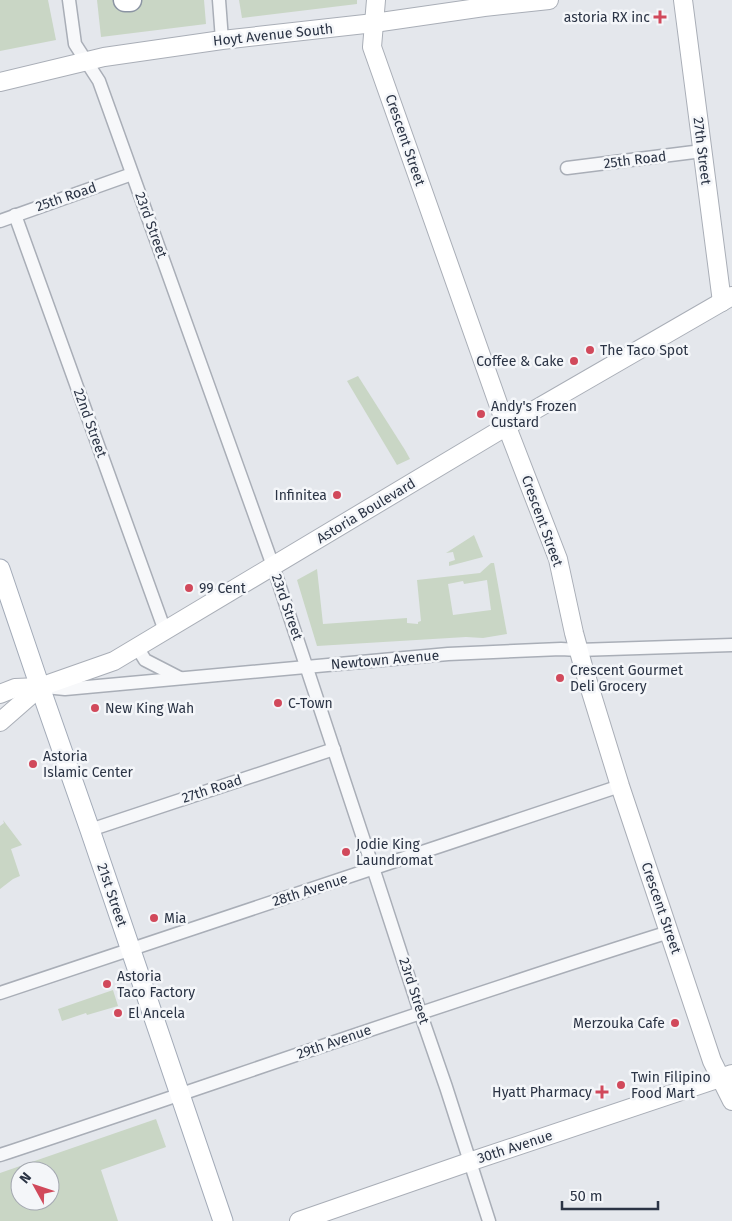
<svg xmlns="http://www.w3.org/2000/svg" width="732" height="1221" font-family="'Fira Sans',sans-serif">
  <rect width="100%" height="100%" fill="#e4e7ec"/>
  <!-- green -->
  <g fill="#c9d6c5" fill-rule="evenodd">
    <path d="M0,0H48L56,40L0,51Z"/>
    <path d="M97,0H204L206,24L101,37Z"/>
    <path d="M239,0H357V4L242,18Z"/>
    <path d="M358,376L405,450L410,459L397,465L347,381Z"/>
    <path d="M474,535L483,557L449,566V562L455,560L453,552L446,553Z"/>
    <path d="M491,563H494L507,634L483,638L466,637L317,646L297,580L317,569L323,624L407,618V623L418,624V622L421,621L417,580L480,573ZM487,580L491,610L453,615L448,584L463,581L464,584Z"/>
    <path d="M3,820L22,845L11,849L20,876L13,879L0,889V826L4,823Z"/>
    <path d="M113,990L118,1006L87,1015L86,1013L62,1021L58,1009Z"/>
    <path d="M156,1119L166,1147L101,1170L118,1221H0V1173ZM20,1171H50V1201H20Z"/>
  </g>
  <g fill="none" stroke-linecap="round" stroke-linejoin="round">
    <defs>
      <g id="street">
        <path d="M69,0L75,44L99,81L273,566L377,880L420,1012L446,1087L489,1221"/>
        <path d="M219,0L222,40"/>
        <path d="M567,168L702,151"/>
        <path d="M15,215L165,631"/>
        <path d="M0,221L132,174"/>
        <path d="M137,647L145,660L180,678"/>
        <path d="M45,687L65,689L448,654L561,649L578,650L732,645"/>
        <path d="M90,830L334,749"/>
        <path d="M0,993L620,786"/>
        <path d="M0,1155C223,1081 445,1002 669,932"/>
      </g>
      <g id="secondary">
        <path d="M376,0L372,47L500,409L558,559L574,633L583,666L620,786L712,1061L732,1101"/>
        <path d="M683,0L722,302"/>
        <path d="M0,82L104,57L222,40L374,23L484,7L549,0"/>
        <path d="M0,694L15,688L40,687"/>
        <path d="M0,722L40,687L114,661L507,426L732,296"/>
        <path d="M299,1221L469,1162L732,1074"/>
      </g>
      <path id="primary" d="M0,569L40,687L90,830L223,1221"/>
      <path id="highway" d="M125,0H130"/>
    </defs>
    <!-- street casing -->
    <use href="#street" stroke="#a9aeb7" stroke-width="15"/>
    <!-- secondary casing -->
    <use href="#secondary" stroke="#a9aeb7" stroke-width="20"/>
    <!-- primary casing -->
    <use href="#primary" stroke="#a3abb8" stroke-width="21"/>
    <!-- highway casing -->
    <use href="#highway" stroke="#8b94a3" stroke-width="25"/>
    <!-- street -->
    <use href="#street" stroke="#f7f8fa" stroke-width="12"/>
    <!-- secondary -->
    <use href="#secondary" stroke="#fff" stroke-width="18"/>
    <!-- primary -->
    <use href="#primary" stroke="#fff" stroke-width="19"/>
    <!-- highway -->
    <use href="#highway" stroke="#fff" stroke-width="22"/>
  </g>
  <!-- markers -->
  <g fill="#d1495b" stroke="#f4f6f9" stroke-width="2">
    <path d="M657.5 9.5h5v5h5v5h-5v5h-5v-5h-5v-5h5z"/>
    <circle cx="590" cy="350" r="5"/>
    <circle cx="574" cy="361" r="5"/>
    <circle cx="481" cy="414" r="5"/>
    <circle cx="337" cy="495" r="5"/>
    <circle cx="189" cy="588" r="5"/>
    <circle cx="560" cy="678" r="5"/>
    <circle cx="278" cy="703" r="5"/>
    <circle cx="95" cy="708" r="5"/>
    <circle cx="33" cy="764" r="5"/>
    <circle cx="346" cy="852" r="5"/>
    <circle cx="154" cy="918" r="5"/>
    <circle cx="107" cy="984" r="5"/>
    <circle cx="118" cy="1013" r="5"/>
    <circle cx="675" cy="1023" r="5"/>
    <circle cx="621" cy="1085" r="5"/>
    <path d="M599.5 1084.5h5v5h5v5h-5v5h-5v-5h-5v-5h5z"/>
  </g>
  <g text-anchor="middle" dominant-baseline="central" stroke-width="5" stroke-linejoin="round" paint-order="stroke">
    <!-- poi labels -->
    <g font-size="14" fill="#2b3445" stroke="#f4f6f9" text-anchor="start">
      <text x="650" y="17" text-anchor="end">astoria RX inc</text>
      <text x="600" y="350">The Taco Spot</text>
      <text x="564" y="361" text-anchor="end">Coffee &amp; Cake</text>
      <text x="491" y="406">Andy's Frozen<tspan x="491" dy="16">Custard</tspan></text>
      <text x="327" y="495" text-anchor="end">Infinitea</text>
      <text x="199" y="588">99 Cent</text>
      <text x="570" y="670">Crescent Gourmet<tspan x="570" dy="16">Deli Grocery</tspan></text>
      <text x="288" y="703">C-Town</text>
      <text x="105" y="708">New King Wah</text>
      <text x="43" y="756">Astoria<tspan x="43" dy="16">Islamic Center</tspan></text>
      <text x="356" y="844">Jodie King<tspan x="356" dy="16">Laundromat</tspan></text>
      <text x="164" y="918">Mia</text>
      <text x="117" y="976">Astoria<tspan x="117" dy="16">Taco Factory</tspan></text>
      <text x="128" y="1013">El Ancela</text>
      <text x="665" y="1023" text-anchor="end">Merzouka Cafe</text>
      <text x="631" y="1077">Twin Filipino<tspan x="631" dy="16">Food Mart</tspan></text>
      <text x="592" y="1092" text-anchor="end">Hyatt Pharmacy</text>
    </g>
    <!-- street labels -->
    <g font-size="14" fill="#2b3445" stroke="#f4f6f9">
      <text transform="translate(273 35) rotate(-6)">Hoyt Avenue South</text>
      <text transform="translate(405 140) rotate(71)">Crescent Street</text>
      <text transform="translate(702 151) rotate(83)">27th Street</text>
      <text transform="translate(635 160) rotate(-7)">25th Road</text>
      <text transform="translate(66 197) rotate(-19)">25th Road</text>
      <text transform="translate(151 225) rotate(70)">23rd Street</text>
      <text transform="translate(90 423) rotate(70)">22nd Street</text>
      <text transform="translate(366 511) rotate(-31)">Astoria Boulevard</text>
      <text transform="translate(542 521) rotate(70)">Crescent Street</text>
      <text transform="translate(287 607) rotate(71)">23rd Street</text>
      <text transform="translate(385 660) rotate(-5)">Newtown Avenue</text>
      <text transform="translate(212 789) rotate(-18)">27th Road</text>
      <text transform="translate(310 890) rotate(-18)">28th Avenue</text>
      <text transform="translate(112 895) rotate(71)">21st Street</text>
      <text transform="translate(661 908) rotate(71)">Crescent Street</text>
      <text transform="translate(414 991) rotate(72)">23rd Street</text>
      <text transform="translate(334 1042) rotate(-19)">29th Avenue</text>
      <text transform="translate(515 1147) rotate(-18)">30th Avenue</text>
    </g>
  </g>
  <!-- north arrow -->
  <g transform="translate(35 1186) rotate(310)"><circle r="24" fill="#f4f6f9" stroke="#a4a8b1"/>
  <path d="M0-4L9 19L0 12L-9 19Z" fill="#d1495b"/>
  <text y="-8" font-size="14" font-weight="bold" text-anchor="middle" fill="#2b3445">N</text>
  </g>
  <!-- scale -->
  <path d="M562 1201v8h96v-8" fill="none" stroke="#2b3445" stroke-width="2.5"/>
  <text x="570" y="1201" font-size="15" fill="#2b3445" stroke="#f4f6f9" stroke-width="4" paint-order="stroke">50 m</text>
</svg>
